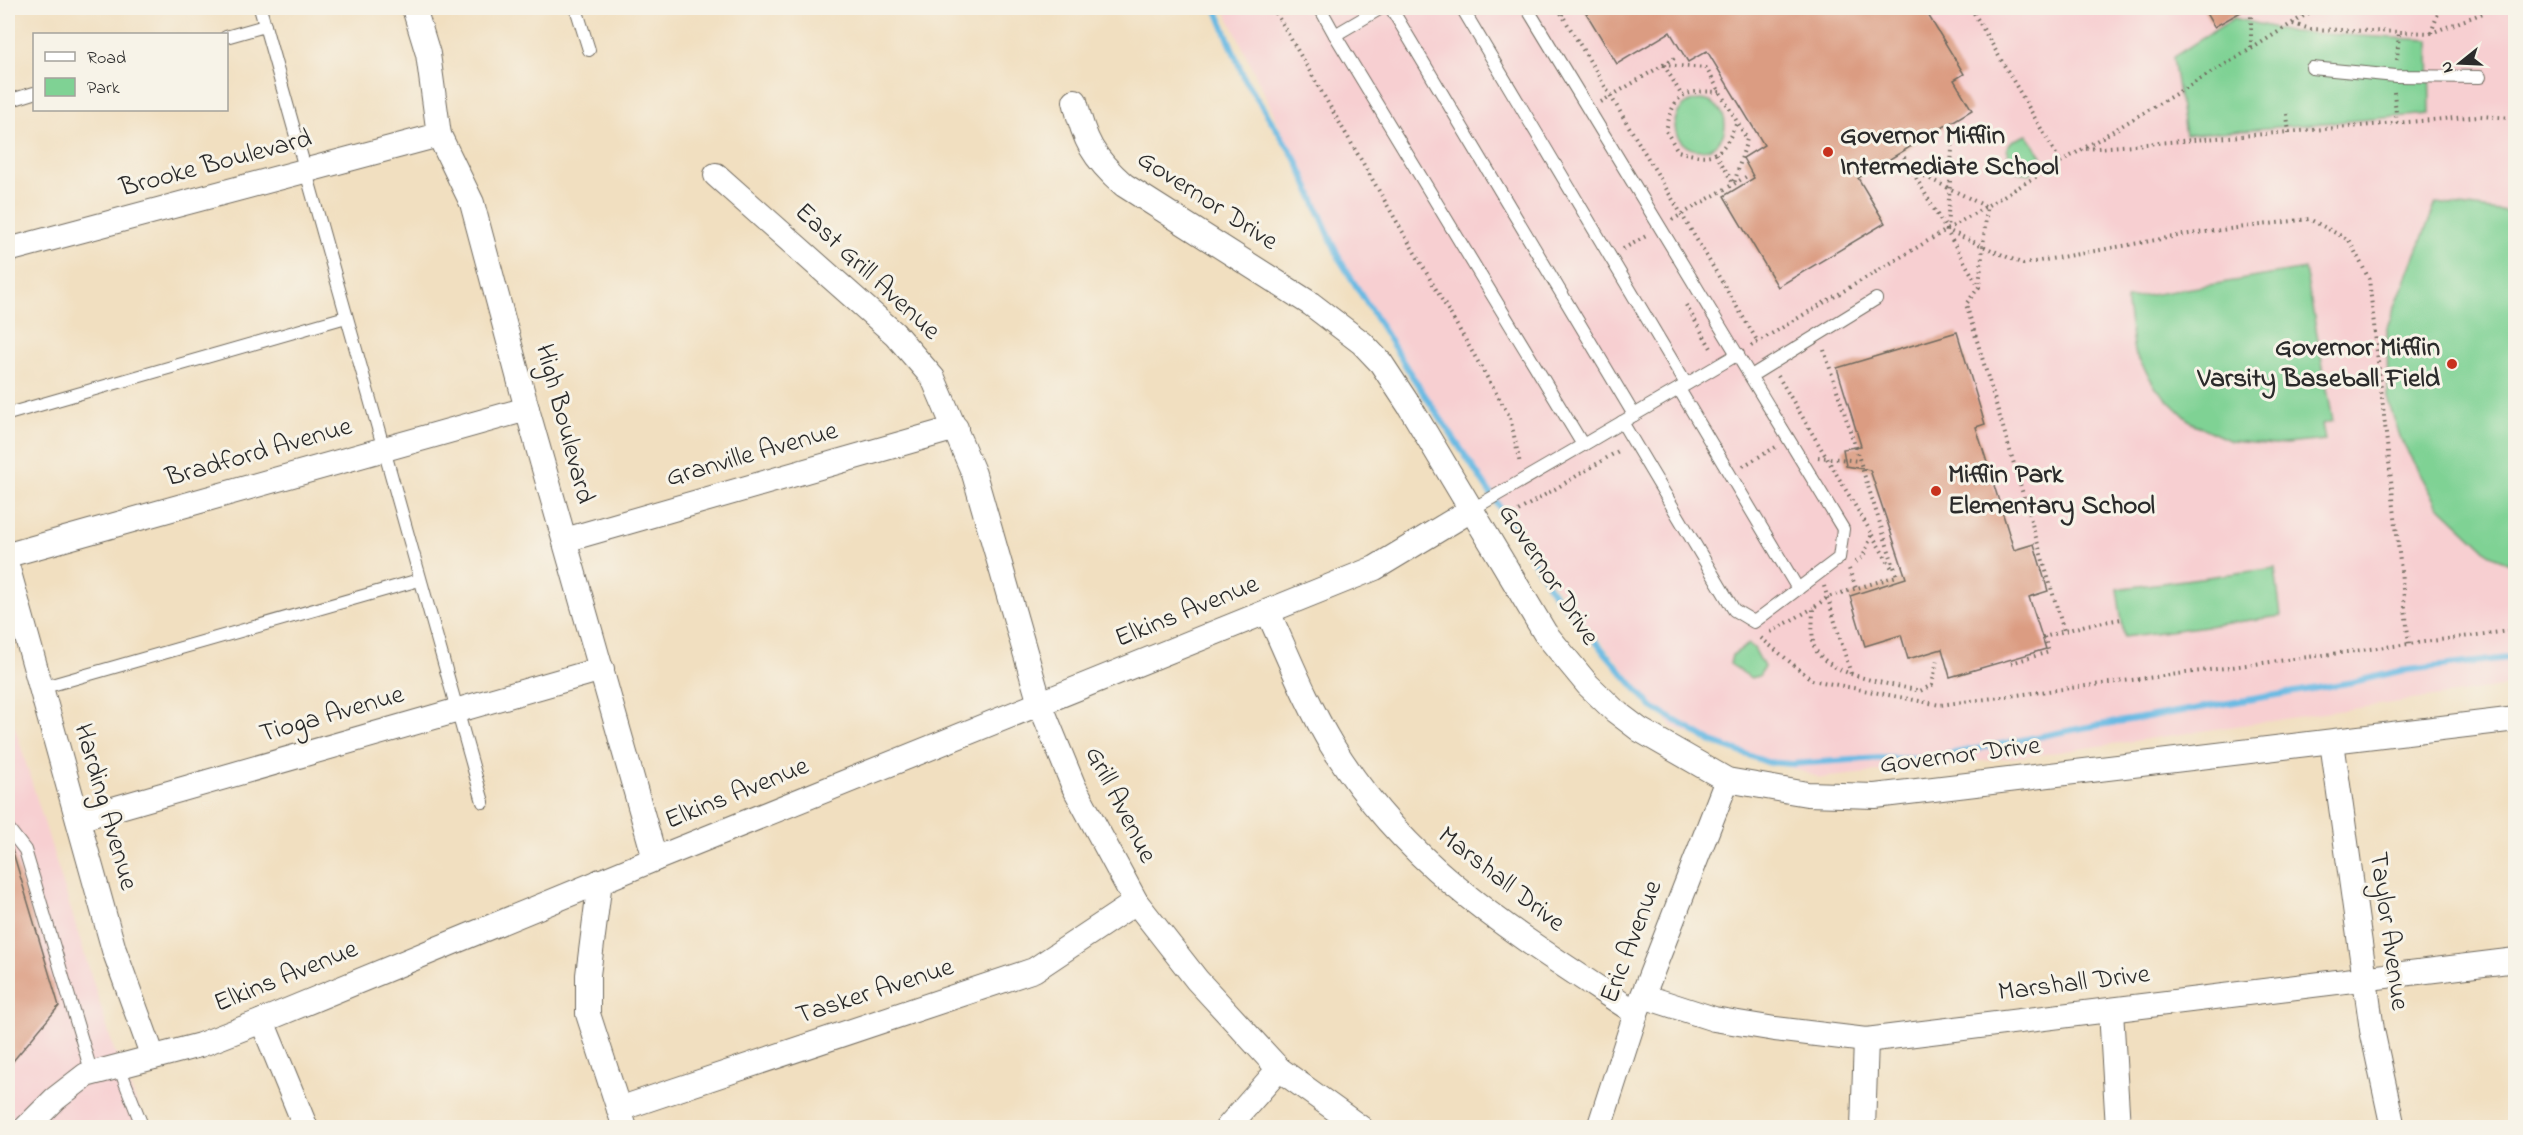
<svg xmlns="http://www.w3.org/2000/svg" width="2523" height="1135" font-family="'Indie Flower',sans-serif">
  <rect width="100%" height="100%" fill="#f7f3e8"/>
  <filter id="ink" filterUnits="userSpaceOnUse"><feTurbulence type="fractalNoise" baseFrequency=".0167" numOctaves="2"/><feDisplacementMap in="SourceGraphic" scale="12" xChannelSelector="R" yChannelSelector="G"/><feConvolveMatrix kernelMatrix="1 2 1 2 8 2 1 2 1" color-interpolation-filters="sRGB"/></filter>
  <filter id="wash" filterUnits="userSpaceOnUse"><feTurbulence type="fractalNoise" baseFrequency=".008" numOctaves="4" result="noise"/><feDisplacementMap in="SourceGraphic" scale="24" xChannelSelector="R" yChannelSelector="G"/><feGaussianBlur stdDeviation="1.35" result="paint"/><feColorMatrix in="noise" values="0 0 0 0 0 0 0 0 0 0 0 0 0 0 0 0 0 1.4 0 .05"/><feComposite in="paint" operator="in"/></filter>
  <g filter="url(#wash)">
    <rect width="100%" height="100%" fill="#f1dfc0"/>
    <!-- built -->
    <g fill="#f7cfd1">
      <path d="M1224,8H2515V685L2045,754L1821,778L1673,728L1524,549L1353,282Z"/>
      <path d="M8,705L114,1050L147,1127H8Z"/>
    </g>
    <!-- green -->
    <g fill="#7fd294" stroke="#557e60" stroke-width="1.5">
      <path d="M2234,18L2292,32L2429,40L2430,114L2185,135L2173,57Z"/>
      <circle cx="1700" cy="125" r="25"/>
      <path d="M2027,135L2042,156L2039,165L2029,174L2018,172L2008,156L2007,147L2012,141Z"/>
      <path d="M2436,203L2515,213V565L2492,556L2437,504L2402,442L2388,401L2387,327Z"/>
      <path d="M2305,269L2333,421L2322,424L2325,440L2275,445L2231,441L2192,423L2156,388L2134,352L2126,299Z"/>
      <path d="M2275,568L2281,616L2124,637L2117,589Z"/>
      <path d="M1749,644L1754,648L1764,667L1759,676L1751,678L1730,664L1732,655Z"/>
    </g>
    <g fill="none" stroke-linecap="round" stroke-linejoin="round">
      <!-- stream -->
      <path stroke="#68b9e3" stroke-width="6" d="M1216,8L1245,80L1297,161L1340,260L1410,373L1515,530L1551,590L1652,707L1712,742L1767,762L1792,764L1880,758L1925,759L2082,728L2353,682L2400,671L2516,657"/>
    </g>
    <g id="blocks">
      <!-- building -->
      <g fill="#db9c82">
        <path d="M1583,8H1924L1964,74L1954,80L1972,110L1858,178L1885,223L1778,287L1724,196L1754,178L1743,158L1764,145L1707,51L1688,62L1670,32L1617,64Z"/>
        <path d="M2203,8H2248L2214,27Z"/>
        <path d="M1957,332L1985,424L1976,427L2014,550L2034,544L2048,591L2029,597L2046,649L1950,677L1942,649L1908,659L1901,635L1865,646L1850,596L1906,578L1870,470L1846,466L1843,449L1861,446L1837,368Z"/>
        <path d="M8,849H12L59,1006L8,1067Z"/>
      </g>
    </g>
  </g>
  <g filter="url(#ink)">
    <use href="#blocks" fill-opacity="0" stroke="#706a5f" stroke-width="1.5"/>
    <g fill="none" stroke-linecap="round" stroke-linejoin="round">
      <defs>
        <g id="service">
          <path d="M260,8L483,802"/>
          <path d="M576,8L589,50"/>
          <path d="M1320,8L1335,35"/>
          <path d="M1381,8L1335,35L1583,445L1471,510"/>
          <path d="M1391,8L1634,415"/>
          <path d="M1462,8L1686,384"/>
          <path d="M1527,8L1843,529L1839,558L1754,622L1734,610L1622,422"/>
          <path d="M226,37L265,26"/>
          <path d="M2312,68L2396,76L2480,77"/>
          <path d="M8,101L34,93"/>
          <path d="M1751,376L1876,299"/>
          <path d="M1679,389L1798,589"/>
          <path d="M8,414L346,317"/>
          <path d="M1583,445L1738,354"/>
          <path d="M41,688L419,580"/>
          <path d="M8,828L25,850L92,1074"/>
          <path d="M119,1067L143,1128"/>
        </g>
        <g id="minor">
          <path d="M414,8L428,54L439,135L472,203L527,409L655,859"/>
          <path d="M1075,101C1084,140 1093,158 1124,185L1311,304L1362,343L1381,363L1410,407L1545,633L1588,685L1615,711L1640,730L1727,780L1807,794L1875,796L2516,719"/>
          <path d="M716,175L895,334L933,378L974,474L1040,704L1074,787L1136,902L1197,980L1279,1069L1361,1128"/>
          <path d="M8,250L439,135"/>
          <path d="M565,540L956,428"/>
          <path d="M8,555L527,409"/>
          <path d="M8,569L114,950L153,1057"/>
          <path d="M1268,612C1288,656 1306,702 1331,744C1410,872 1515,933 1636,1013"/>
          <path d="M2332,742L2372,1030L2393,1128"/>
          <path d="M78,819L602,669"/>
          <path d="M600,881L588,975V1014L625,1128"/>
          <path d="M1643,996L1714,1019L1775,1029L1866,1040L2516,960"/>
          <path d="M2111,1011L2118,1128"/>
          <path d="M262,1021L306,1128"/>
          <path d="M619,1109L1034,970L1136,902"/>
          <path d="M26,1128L55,1099L86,1075L200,1045L262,1021L655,859L1375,568L1471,510"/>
          <path d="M1227,1128L1279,1069"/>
          <path d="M1599,1128L1636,1013L1727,780"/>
          <path d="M1863,1128L1866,1040"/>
        </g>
      </defs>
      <!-- service casing -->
      <use href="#service" stroke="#706a5f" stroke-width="14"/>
      <!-- minor casing -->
      <use href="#minor" stroke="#706a5f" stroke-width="26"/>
      <!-- path -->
      <g stroke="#706a5f" stroke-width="4" stroke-dasharray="1.5 4.5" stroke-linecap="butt">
        <path d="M1273,8L1510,417L1520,464"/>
        <path d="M1558,8L1758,342"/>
        <path d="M1971,8L2061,163"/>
        <path d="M1562,14L1573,8"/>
        <path d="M2293,24L2311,29L2431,33L2483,13L2476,8"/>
        <path d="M2431,33L2440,8"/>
        <path d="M2251,48V8"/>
        <path d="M2397,60L2399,32"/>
        <path d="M1663,65L1706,68L1747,139L1734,184"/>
        <path d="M1664,65L1682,96"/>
        <path d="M1720,92C1682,90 1674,93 1666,131L1678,151C1714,162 1723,155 1737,122"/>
        <path d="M2394,92L2397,124"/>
        <path d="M1601,102L1678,56"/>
        <path d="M2287,114L2289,134"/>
        <path d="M1953,133L1947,230L2023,264L2189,234L2309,219L2349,240L2369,279L2409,644"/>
        <path d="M2086,149L2479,116L2516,118"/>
        <path d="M1716,154L1733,183"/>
        <path d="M1904,157L1979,287L1966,304L2064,631"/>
        <path d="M1914,171L1987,207L1979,286"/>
        <path d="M1672,220L1749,175"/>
        <path d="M1623,249L1648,235"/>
        <path d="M1686,305L1712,350"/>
        <path d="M1751,346L2251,49L2310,12V8"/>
        <path d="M1824,350L1897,576L1828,597L1813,608C1813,619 1811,636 1814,646C1825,676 1892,684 1920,691L1932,685L1937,660"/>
        <path d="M1778,376L1872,534L1863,557L1853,564"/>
        <path d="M1818,457L1860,461"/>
        <path d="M1743,466L1776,447"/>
        <path d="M1503,520L1620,450"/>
        <path d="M1872,535L1893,570"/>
        <path d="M1849,569L1856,588"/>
        <path d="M1824,586L1851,674"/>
        <path d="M1771,632L1813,608"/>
        <path d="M1761,638L1812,680L1940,705L2516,630"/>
        <path d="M2011,663L2049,652L2044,637L2086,625L2122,619"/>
      </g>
      <!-- service -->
      <use href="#service" stroke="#fff" stroke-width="12"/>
      <!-- minor -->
      <use href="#minor" stroke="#fff" stroke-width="24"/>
    </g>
  </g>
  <!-- markers -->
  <g fill="#c8321e" stroke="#f7f3e8" stroke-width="2">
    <circle cx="1828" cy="152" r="6"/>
    <circle cx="2452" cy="364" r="6"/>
    <circle cx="1936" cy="491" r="6"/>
  </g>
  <g text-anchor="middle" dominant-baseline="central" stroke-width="6" stroke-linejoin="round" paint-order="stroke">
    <!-- poi labels -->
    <g font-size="27" font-weight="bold" fill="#2b2b2b" stroke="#f7f3e8" text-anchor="start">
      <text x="1840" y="136">Governor Mifflin<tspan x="1840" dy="31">Intermediate School</tspan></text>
      <text x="2440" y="348" text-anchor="end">Governor Mifflin<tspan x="2440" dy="31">Varsity Baseball Field</tspan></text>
      <text x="1948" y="475">Mifflin Park<tspan x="1948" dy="31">Elementary School</tspan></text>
    </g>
    <!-- street labels -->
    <g font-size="27" fill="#2b2b2b" stroke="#f7f3e8">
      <text transform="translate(216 164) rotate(-15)">Brooke Boulevard</text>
      <text transform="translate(1207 201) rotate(33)">Governor Drive</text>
      <text transform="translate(867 272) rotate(43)">East Grill Avenue</text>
      <text transform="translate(564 424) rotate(75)">High Boulevard</text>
      <text transform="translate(259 453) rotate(-16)">Bradford Avenue</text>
      <text transform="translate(752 455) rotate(-16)">Granville Avenue</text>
      <text transform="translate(1548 575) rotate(57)">Governor Drive</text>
      <text transform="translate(1187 612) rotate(-22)">Elkins Avenue</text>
      <text transform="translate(332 715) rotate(-16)">Tioga Avenue</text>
      <text transform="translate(1960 756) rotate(-7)">Governor Drive</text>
      <text transform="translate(737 794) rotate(-22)">Elkins Avenue</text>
      <text transform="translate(1120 805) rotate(63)">Grill Avenue</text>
      <text transform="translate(105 807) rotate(74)">Harding Avenue</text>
      <text transform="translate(1501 880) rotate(38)">Marshall Drive</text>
      <text transform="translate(2388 931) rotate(82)">Taylor Avenue</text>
      <text transform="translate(1632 942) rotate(-69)">Eric Avenue</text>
      <text transform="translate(286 977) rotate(-22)">Elkins Avenue</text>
      <text transform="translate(2074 984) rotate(-7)">Marshall Drive</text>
      <text transform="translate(875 992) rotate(-18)">Tasker Avenue</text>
    </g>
  </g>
  <!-- margin -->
  <rect width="2523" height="1135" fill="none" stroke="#f7f3e8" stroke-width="30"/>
  <!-- legend -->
  <rect x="33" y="33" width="195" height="78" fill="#f7f3e8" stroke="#a5a39c" stroke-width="1.5"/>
  <rect x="45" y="52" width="30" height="9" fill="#ffffff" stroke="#a5a39c" stroke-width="1.5"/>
  <text x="87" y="63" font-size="18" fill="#2b2b2b">Road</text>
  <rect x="45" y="78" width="30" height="18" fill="#7fd294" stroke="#a5a39c" stroke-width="1.5"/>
  <text x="87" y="93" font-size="18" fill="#2b2b2b">Park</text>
  <!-- north arrow -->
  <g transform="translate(2460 63) rotate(252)" stroke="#f7f3e8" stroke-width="4.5" paint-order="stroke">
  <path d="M0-4.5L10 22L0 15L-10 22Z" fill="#2b2b2b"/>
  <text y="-9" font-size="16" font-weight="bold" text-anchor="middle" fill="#2b2b2b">N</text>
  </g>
</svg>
